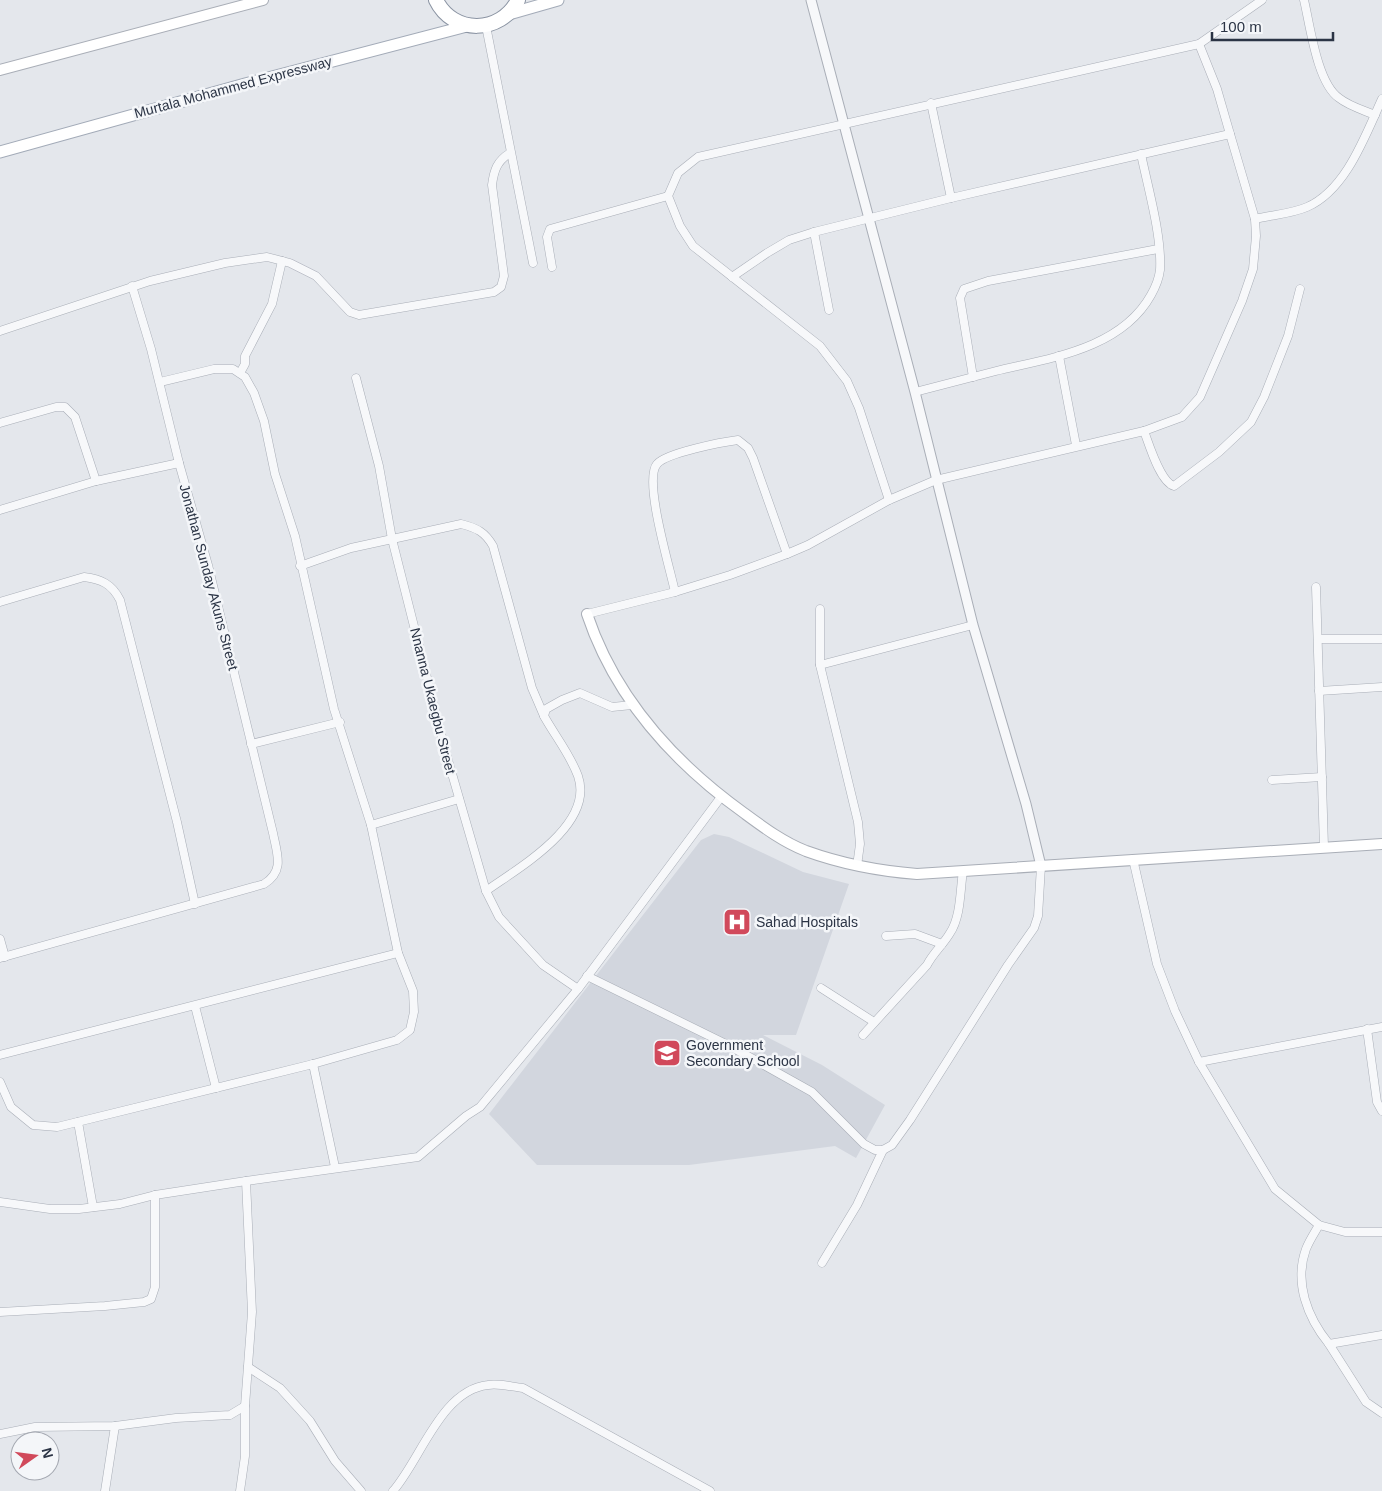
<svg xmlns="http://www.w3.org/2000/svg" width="1382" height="1491" font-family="Arial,sans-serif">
  <rect width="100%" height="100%" fill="#e4e7ec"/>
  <!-- built -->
  <path fill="#d2d6de" d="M714,834L729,837L803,872L849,884L796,1035H763L822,1065L885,1105L856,1158L835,1146L689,1165H537L489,1114L701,840Z"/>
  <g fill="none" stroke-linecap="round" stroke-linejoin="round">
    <defs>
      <g id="minor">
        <path d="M1304,0C1310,25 1317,83 1339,98C1349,106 1363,110 1375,115"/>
        <path d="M486,26L533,263"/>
        <path d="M931,103L951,198"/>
        <path d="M1255,219C1271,215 1291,214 1307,207C1346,190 1365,136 1382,99"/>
        <path d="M814,232L829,310"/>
        <path d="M552,267L547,237L550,229L668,196"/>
        <path d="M732,277L767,253L789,240L814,232L951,198L1230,134"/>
        <path d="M0,331L150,281L225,263L267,257L290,263L316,276L350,312L359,315L494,292L501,287L504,276L492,185C494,170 497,161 510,153"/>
        <path d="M1059,356L1076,445"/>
        <path d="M240,373L245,364V356L272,304L282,261"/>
        <path d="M973,377L960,298L964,289L988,281L1158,249"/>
        <path d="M356,378L379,466L392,539L446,753L486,891L499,917L543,965L578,989"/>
        <path d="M915,392C942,385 969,378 996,371C1050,358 1121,349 1151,295C1155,288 1159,278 1160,270C1162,236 1148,188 1141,154"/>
        <path d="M0,423L56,407H65L75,417L96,481L179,463"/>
        <path d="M1144,431C1149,444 1160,482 1174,486L1219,452L1251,422L1264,397L1288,336L1300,289"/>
        <path d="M889,500L859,408L847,381L820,346L693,246L680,226L668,196L678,173L698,157L1199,44L1262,0"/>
        <path d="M0,510L96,481"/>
        <path d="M300,566L351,548L461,524C477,528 485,532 493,546L532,688L544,716"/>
        <path d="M1316,587L1324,847"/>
        <path d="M675,592C670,568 643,480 657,464C666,453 722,442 738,440L748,448L753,458L787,554"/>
        <path d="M0,602L84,577C101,579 112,584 120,600L177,822L195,904"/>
        <path d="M820,609V665L858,822L860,844L857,866"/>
        <path d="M587,614L675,592L730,575L787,554L808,545L889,500L936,480L1144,431L1182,417L1200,397L1242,301L1253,269L1256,236L1255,219L1230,134L1217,89L1199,44"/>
        <path d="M1318,639H1382"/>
        <path d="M820,665L973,625"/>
        <path d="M1319,691L1382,687"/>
        <path d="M251,744L340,722"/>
        <path d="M1272,780L1322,777"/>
        <path d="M371,825L459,799"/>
        <path d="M1133,859L1157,964L1175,1011L1199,1062L1275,1189L1319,1225L1345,1232H1382"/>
        <path d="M486,891C518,868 595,825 578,776C570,754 555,736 544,716L546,709L562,700L580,693L612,707L632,705"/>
        <path d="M886,936L915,934L942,944"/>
        <path d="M0,939L5,957"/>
        <path d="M0,958L264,884C285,871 277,854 273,833L208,565L179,463L151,349L132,286"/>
        <path d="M587,976L728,1045L812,1092L864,1144L875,1150H883L892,1145L910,1120L1008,965L1034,928L1038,916L1041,866"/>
        <path d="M821,988L874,1022"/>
        <path d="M195,1006L216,1088"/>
        <path d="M1367,1029L1377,1102L1382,1111"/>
        <path d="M863,1035L927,965C933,953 943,945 950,933C961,917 960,890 963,871"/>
        <path d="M0,1055L398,953"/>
        <path d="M1199,1062L1382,1027"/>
        <path d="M313,1064L335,1167"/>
        <path d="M0,1082L11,1107L33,1125L57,1127L313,1064L397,1040L410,1030L414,1012L413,991L398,953L371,825L334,709L295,536L275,474L264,421L254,393L245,377L233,369H214L160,382"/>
        <path d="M78,1122L93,1207"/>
        <path d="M0,1202L50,1209H79L120,1204L155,1195L246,1181L418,1157L466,1116L480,1107L578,989L721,797"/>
        <path d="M1319,1225C1315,1232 1309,1241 1306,1249C1294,1282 1307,1317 1329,1344L1382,1335"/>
        <path d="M822,1263L857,1205L883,1150"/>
        <path d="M0,1312L105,1306L144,1302L151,1299L155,1287V1195"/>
        <path d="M1329,1344L1366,1402L1382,1413"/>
        <path d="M248,1367L280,1388L310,1421L335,1461L361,1491"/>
        <path d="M0,1434L35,1427L115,1426L176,1418L230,1415L245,1406"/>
        <path d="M105,1491L115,1426"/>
        <path d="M240,1491L245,1456V1406L252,1312L246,1181"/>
        <path d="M393,1491C421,1459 441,1390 488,1385C499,1383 512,1387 523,1388L710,1491"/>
      </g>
      <path id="tertiary" d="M811,0L915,392L973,625L1026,804L1041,866"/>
      <g id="secondary">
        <path d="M0,70L263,0"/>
        <path d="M587,614C615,698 673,762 744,813C763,827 783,842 806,851C842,864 879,871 917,874L1382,844"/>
      </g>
      <g id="primary">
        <path d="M509,14L558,0"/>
        <path d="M0,152L245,84L467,26"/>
      </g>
      <path id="motorway" d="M436,0C453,35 501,34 518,0"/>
    </defs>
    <!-- minor casing -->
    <use href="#minor" stroke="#a9aeb7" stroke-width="9"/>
    <!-- tertiary casing -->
    <use href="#tertiary" stroke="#a9aeb7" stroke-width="11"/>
    <!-- secondary casing -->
    <use href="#secondary" stroke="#a9aeb7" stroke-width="12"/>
    <!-- primary casing -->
    <use href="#primary" stroke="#a3abb8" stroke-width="13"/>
    <!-- motorway casing -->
    <use href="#motorway" stroke="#8b94a3" stroke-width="16"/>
    <!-- minor -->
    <use href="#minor" stroke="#f7f8fa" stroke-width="8"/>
    <!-- tertiary -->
    <use href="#tertiary" stroke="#f7f8fa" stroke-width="9"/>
    <!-- secondary -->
    <use href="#secondary" stroke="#fff" stroke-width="10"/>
    <!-- primary -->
    <use href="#primary" stroke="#fff" stroke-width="11"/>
    <!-- motorway -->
    <use href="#motorway" stroke="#fff" stroke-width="14"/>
  </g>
  <!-- icons -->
  <defs>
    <symbol id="hospital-square" viewBox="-11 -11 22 22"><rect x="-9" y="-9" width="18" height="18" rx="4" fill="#d1495b" stroke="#f4f6f9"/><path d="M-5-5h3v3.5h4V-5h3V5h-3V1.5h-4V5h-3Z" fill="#fff"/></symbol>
    <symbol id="school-square" viewBox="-11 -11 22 22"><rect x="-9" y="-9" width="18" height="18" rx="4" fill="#d1495b" stroke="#f4f6f9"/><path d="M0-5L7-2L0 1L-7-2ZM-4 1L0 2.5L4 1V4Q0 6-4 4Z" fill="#fff"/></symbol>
  </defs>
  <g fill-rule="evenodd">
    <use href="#hospital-square" x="721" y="906" width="32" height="32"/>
    <use href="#school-square" x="651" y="1037" width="32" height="32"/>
  </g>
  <g text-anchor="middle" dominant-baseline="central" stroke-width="5" stroke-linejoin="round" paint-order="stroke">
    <!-- street labels -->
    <g font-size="14" fill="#2b3445" stroke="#f4f6f9">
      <text transform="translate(233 87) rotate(-15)">Murtala Mohammed Expressway</text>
      <text transform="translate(209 577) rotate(75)">Jonathan Sunday Akuns Street</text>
      <text transform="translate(433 701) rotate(76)">Nnanna Ukaegbu Street</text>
    </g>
    <!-- poi labels -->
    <g font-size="14" fill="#2b3445" stroke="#f4f6f9" text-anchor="start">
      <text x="756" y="922">Sahad Hospitals</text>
      <text x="686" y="1045">Government<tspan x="686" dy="16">Secondary School</tspan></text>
    </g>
  </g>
  <!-- north arrow -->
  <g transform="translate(35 1456) rotate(76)"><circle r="24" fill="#f4f6f9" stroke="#a4a8b1"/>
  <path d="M0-4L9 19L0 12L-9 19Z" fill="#d1495b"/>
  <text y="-8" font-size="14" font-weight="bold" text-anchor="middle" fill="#2b3445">N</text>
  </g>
  <!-- scale -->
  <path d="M1212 32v8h121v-8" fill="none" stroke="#2b3445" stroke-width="2.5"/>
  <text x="1220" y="32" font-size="15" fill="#2b3445" stroke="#f4f6f9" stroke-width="4" paint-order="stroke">100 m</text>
</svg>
